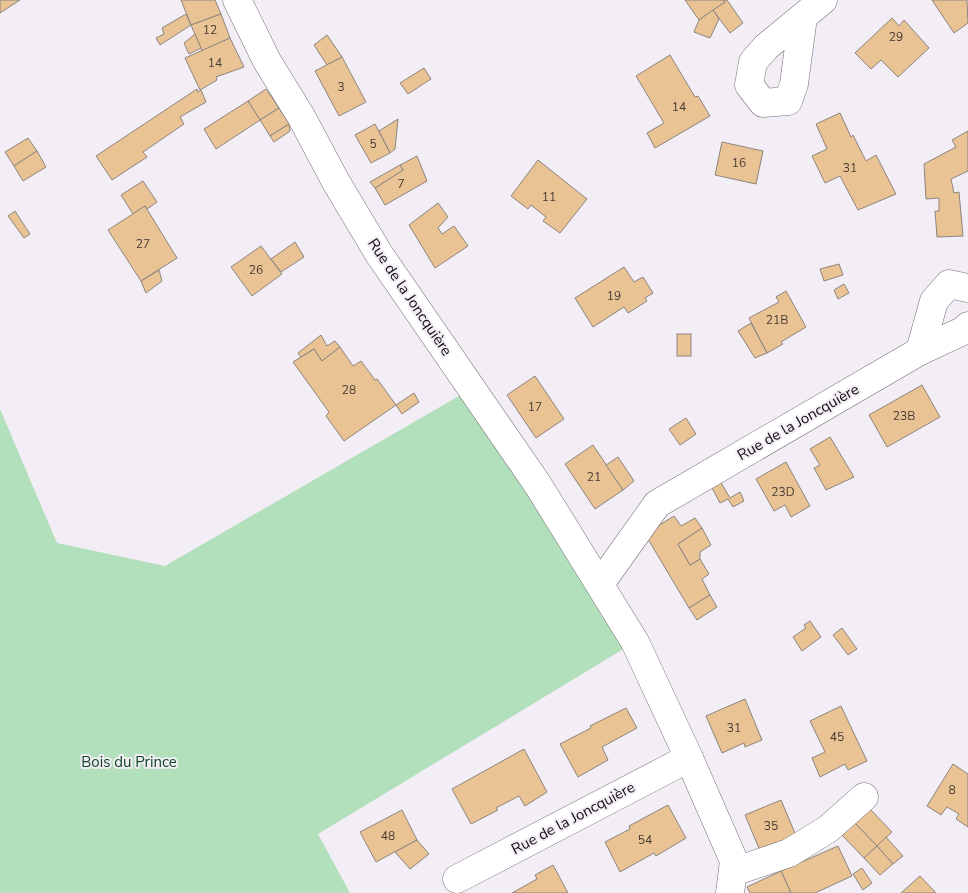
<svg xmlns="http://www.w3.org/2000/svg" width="968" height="893" font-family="'Nunito Sans',sans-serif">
  <rect width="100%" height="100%" fill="#f3edf6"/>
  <!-- green -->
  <path fill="#b3e0bc" d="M471,389L635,642L318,834L350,893H0V409L57,543L165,566Z"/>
  <!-- building -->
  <g fill="#eac395" stroke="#8b857e">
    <path d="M0,0H20L0,13Z"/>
    <path d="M181,0H215L221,14L191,25Z"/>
    <path d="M685,0H724L725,2L699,20Z"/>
    <path d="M724,0H727L743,23L730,33L713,10L725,2Z"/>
    <path d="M932,0H967L968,23L954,33Z"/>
    <path d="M713,10L719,19L710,38L694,32L699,20Z"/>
    <path d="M186,14L191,25L160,45L156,38L164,34L162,28Z"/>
    <path d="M221,14L230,38L202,51L191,25Z"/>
    <path d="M892,18L899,26L904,20L929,48L898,77L881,60L871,69L855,53Z"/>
    <path d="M195,34L201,48L189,54L184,43Z"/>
    <path d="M327,35L342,57L327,65L314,45Z"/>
    <path d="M230,38L244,67L216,77L217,80L200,90L185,58Z"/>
    <path d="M670,55L695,97L698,96L710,116L655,148L647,133L664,123L636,76Z"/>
    <path d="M342,57L366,102L339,116L315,71Z"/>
    <path d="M424,68L431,79L408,94L400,83Z"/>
    <path d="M197,89L198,92L201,90L206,102L180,117L184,124L143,152L147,157L112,180L96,156Z"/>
    <path d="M266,89L279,108L260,120L248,101Z"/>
    <path d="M248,101L260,120L216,149L204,129Z"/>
    <path d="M279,108L289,124L270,136L260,120Z"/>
    <path d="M840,113L851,137L853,135L866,161L876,155L896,194L858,210L840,176L825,183L812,156L827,149L816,124Z"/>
    <path d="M398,119L395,149L390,153L379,131Z"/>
    <path d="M289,124L290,131L274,142L270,136Z"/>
    <path d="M375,124L390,153L371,163L355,135Z"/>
    <path d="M968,131V171L951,179L954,193L959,192L963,236L937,237L935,211H939V198L926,199L924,164L956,147L952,140Z"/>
    <path d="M28,138L37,151L14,166L5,152Z"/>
    <path d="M722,142L763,151L756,184L715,175Z"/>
    <path d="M37,151L46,167L23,181L14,166Z"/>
    <path d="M417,156L427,181L385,205L375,188L403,170L400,165Z"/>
    <path d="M538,160L587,199L560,233L543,221L546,217L531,205L528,209L511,196Z"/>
    <path d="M400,165L403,170L375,188L370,182Z"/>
    <path d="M143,181L157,202L147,209L145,206L133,214L121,195Z"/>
    <path d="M438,203L448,217L438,228L442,234L454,226L468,246L435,268L409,225Z"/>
    <path d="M145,206L177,258L141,281L108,230Z"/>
    <path d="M15,211L30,234L24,238L8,216Z"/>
    <path d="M295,242L304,257L281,272L271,259Z"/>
    <path d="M261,246L282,274L252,296L231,267Z"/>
    <path d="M839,264L843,275L824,281L820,269Z"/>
    <path d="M624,267L634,282L643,277L653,293L645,298L647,301L628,313L624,307L593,327L575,298Z"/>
    <path d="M159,270L162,281L146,293L141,281Z"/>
    <path d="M844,284L849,293L838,299L834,290Z"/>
    <path d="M786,291L806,327L781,342L783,344L767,353L749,318L779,302L776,297Z"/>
    <path d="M751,323L767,353L755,358L738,331Z"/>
    <rect x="677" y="334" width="14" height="22"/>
    <path d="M321,335L327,346L335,341L340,347L322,361L314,349L301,357L298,353Z"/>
    <path d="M340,347L353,366L361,361L375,380L377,379L396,405L344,441L326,416L329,412L293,362L314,349L322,361Z"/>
    <path d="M535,376L564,419L536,438L507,395Z"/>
    <path d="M922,385L940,417L887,447L869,415Z"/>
    <path d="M414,393L419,402L402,414L396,405Z"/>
    <path d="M686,418L696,434L680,445L669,429Z"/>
    <path d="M830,437L854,477L826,490L814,468L820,465L810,449Z"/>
    <path d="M593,445L623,490L595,509L565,464Z"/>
    <path d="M618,457L634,481L623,490L606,465Z"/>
    <path d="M786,462L810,506L791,517L785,505L774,511L756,479Z"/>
    <path d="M720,481L730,498L740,492L744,501L733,507L728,499L720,503L711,486Z"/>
    <path d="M674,516L681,526L695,518L702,528L678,544L690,565L700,559L709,574L702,579L710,595L689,608L645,534Z"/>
    <path d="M702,528L711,545L700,552V559L690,565L678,544Z"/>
    <path d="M710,595L717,607L697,620L689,608Z"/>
    <path d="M810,621L821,637L802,651L793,637L806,628L804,625Z"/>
    <path d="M842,628L857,649L848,655L833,635Z"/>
    <path d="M745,699L762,740L745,747L744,743L722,753L706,716Z"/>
    <path d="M841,706L867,761L848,770L845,764L820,777L812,758L825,752L810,721Z"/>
    <path d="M626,708L637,728L602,747L608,760L578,777L560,744L591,728L590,726Z"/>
    <path d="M524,749L547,792L525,806L519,796L496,808L498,810L471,824L452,789Z"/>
    <path d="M953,764L968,774V827L956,819L959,814L947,807L941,815L927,806Z"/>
    <path d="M781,800L797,838L761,853L745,815Z"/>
    <path d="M668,805L686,838L656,856L654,853L620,872L605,842L630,829L629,826Z"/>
    <path d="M867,806L892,832L877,846L852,820Z"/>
    <path d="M402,810L417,840L376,862L360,832Z"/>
    <path d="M852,820L877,846L864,858L839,832Z"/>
    <path d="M886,837L903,856L893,864L877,846Z"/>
    <path d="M417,840L429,854L410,869L395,852Z"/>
    <path d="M838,846L852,876L815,893H791L781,871Z"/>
    <path d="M877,846L893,864L880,875L864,858Z"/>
    <path d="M553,865L568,893H512L537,879L535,875Z"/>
    <path d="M862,868L872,883L863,890L853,874Z"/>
    <path d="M781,871L791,893H750L747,887Z"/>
    <path d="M920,876L936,893H901Z"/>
  </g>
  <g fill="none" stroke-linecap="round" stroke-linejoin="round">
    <defs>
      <g id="minor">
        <path d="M237,0L267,61L302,118L336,182L379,254L538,485L635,642L689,758L734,861L730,893"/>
        <path d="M803,17L794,84L788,101L763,103L749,85L753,62L766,47L823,0"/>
        <path d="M920,351L934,301L949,284L968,288"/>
        <path d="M600,584L657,504L920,351L965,330L968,326"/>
        <path d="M733,872L789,853L828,829L864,797"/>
        <path d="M457,879L689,758"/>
      </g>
    </defs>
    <!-- minor casing -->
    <use href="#minor" stroke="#757077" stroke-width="29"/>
    <!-- minor -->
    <use href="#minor" stroke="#fff" stroke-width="28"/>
  </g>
  <g text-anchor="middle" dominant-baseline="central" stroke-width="4" stroke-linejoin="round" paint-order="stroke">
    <!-- number labels -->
    <g font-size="12" fill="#473c33">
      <text x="210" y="30">12</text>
      <text x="896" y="37">29</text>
      <text x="215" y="63">14</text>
      <text x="341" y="87">3</text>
      <text x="679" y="107">14</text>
      <text x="373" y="144">5</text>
      <text x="739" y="163">16</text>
      <text x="850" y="168">31</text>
      <text x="401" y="184">7</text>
      <text x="549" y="197">11</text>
      <text x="143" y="244">27</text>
      <text x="256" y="270">26</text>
      <text x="614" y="296">19</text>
      <text x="777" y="320">21B</text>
      <text x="349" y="390">28</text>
      <text x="535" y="407">17</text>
      <text x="904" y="416">23B</text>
      <text x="594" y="477">21</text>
      <text x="783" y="492">23D</text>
      <text x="734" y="728">31</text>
      <text x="837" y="737">45</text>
      <text x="952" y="790">8</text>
      <text x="771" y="826">35</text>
      <text x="388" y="836">48</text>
      <text x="645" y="840">54</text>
    </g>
    <!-- street labels -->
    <g font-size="15" fill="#110f12" stroke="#f3edf6">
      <text transform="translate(410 297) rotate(56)">Rue de la Joncquière</text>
      <text transform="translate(798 422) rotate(-30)">Rue de la Joncquière</text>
      <text transform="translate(573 818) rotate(-28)">Rue de la Joncquière</text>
    </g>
    <!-- park labels -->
    <g font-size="15" fill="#0d4520" stroke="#f3edf6">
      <text x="129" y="762">Bois du Prince</text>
    </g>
  </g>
</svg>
